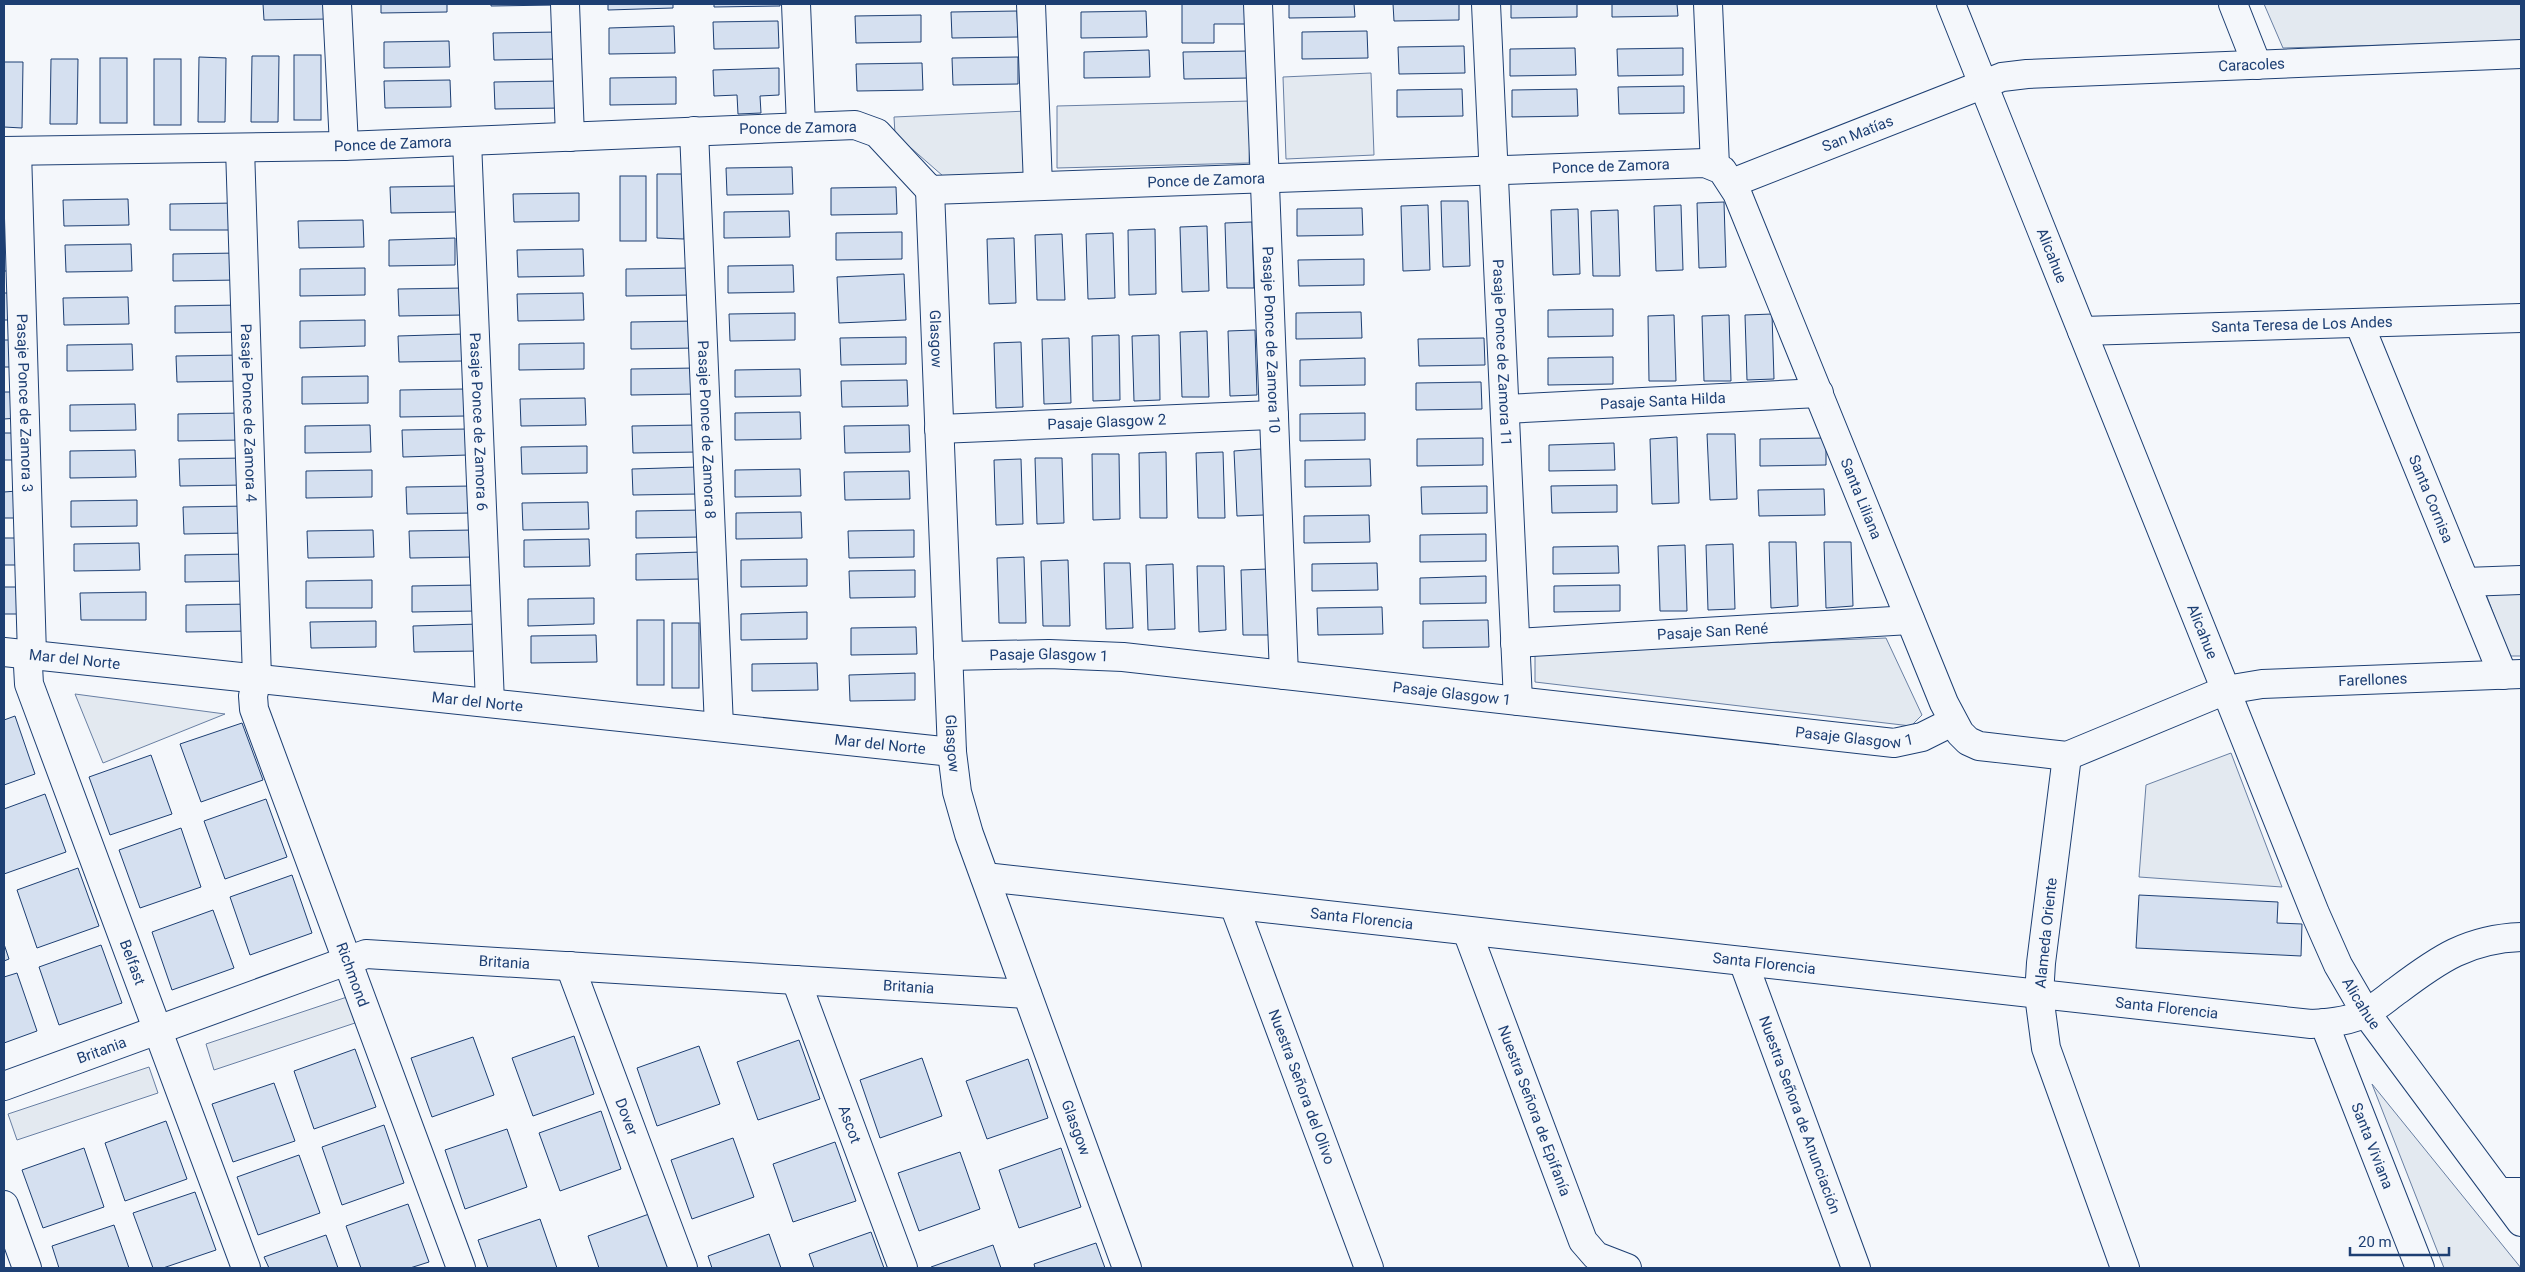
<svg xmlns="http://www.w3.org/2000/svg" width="2525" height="1272" font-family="Roboto,sans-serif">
  <rect width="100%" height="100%" fill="#f4f7fb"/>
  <!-- green -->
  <g fill="#e3e9f0" stroke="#687fa3">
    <path d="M2264,4H2521V41L2283,48Z"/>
    <path d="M1371,73L1374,155L1286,159L1283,77Z"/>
    <path d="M1251,101L1249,163L1057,168V106Z"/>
    <path d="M1027,111L1025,175L943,176L895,134L894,117Z"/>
    <path d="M2521,593V656H2509L2486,594Z"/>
    <path d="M1886,638L1922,715L1911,726L1535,682V652Z"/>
    <path d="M75,694L225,714L103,763Z"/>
    <path d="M2231,753L2282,887L2139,877L2146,785Z"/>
    <path d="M347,997L355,1023L214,1070L206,1044Z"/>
    <path d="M149,1067L158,1093L17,1140L8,1114Z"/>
    <path d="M2372,1084L2521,1268H2444Z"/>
  </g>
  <!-- building -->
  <g fill="#d5e0f0" stroke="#1d3f73">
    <path d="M263,4H329V19L264,20Z"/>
    <path d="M381,4H447V12L381,13Z"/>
    <path d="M491,4H556V5L491,6Z"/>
    <path d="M608,4H673V8L608,10Z"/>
    <path d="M714,4H780V6L714,7Z"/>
    <path d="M1182,4H1248V24H1214V43H1182Z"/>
    <path d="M1289,4H1354L1355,17L1289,18Z"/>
    <path d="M1393,4H1459V20L1394,21Z"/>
    <path d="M1511,4H1577V17L1511,18Z"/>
    <path d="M1612,4H1677L1678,16L1612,17Z"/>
    <path d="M1017,11L1018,37L952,38L951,12Z"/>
    <path d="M1146,11L1147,37L1081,38V12Z"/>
    <path d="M921,15V42L856,43L855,16Z"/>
    <path d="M778,21L779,48L714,49L713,22Z"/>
    <path d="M674,26L675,53L609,54V28Z"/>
    <path d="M1367,31L1368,58L1302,59V32Z"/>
    <path d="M559,32V59L494,60L493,33Z"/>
    <path d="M449,41L450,67L384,68V42Z"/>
    <path d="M1464,46L1465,73L1399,74L1398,47Z"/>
    <path d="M1575,48L1576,75L1510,76V49Z"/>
    <path d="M1683,48V75L1618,76L1617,49Z"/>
    <path d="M1149,50L1150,77L1084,78V52Z"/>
    <path d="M1249,51L1250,78L1184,79L1183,52Z"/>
    <rect x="294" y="55" width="27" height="65"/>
    <path d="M252,56H279L278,122H251Z"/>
    <path d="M199,57L226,58L225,122H198Z"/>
    <path d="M1018,57V84L953,85L952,58Z"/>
    <rect x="100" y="58" width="27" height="65"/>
    <path d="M51,59H78L77,124H50Z"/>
    <rect x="154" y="59" width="27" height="66"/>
    <path d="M4,62H23L22,128L4,127Z"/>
    <path d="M922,63L923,90L857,91L856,64Z"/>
    <path d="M779,68V95L760,96L761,113L738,114L737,95L714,96L713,70Z"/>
    <path d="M676,77V104L610,105V78Z"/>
    <path d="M450,80L451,107L385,108L384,81Z"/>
    <path d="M560,81L561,108L495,109L494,82Z"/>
    <path d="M1684,86V113L1619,114L1618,87Z"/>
    <path d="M1462,89L1463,116L1397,117V90Z"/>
    <path d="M1577,89L1578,116L1512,117V90Z"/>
    <path d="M792,167L793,194L727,195L726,168Z"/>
    <path d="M657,174H684V239L657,238Z"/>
    <rect x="620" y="176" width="26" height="65"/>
    <path d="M456,186V212L391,213L390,187Z"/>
    <path d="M896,187L897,214L831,215V188Z"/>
    <path d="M579,193V221L514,222L513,194Z"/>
    <path d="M128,199L129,225L64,226L63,200Z"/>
    <path d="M1441,201H1468L1470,266L1443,267Z"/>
    <path d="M1724,202L1726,267L1699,268L1697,203Z"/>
    <path d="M236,203V230H170V204Z"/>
    <path d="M1428,205L1430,270L1403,271L1401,206Z"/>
    <path d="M1681,205L1683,270L1656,271L1654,206Z"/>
    <path d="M1362,208L1363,235L1297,236V209Z"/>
    <path d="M1578,209L1580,274L1553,275L1551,210Z"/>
    <path d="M1618,210L1620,276H1593L1591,211Z"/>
    <path d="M789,211L790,237L724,238V212Z"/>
    <path d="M363,220L364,247L299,248L298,221Z"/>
    <path d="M1252,222L1254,288H1227L1225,223Z"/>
    <path d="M1207,226L1209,291L1182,292L1180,227Z"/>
    <path d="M1155,229L1156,294L1129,295L1128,230Z"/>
    <path d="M902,232V259L836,260V233Z"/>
    <path d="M1113,233L1115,298L1088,299L1086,234Z"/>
    <path d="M1062,234L1065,300H1037L1035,235Z"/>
    <path d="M455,238V265L389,266V240Z"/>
    <path d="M1014,238L1016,303L989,304L987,239Z"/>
    <path d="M4,244H11L12,271H4Z"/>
    <path d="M131,244L132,271L66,272L65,245Z"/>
    <path d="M583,249L584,276L518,277L517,250Z"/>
    <path d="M238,253V280L173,281V254Z"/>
    <path d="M1364,259V285L1299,286L1298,260Z"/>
    <path d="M793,265L794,292L728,293V266Z"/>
    <path d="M365,268V295L300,296V269Z"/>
    <path d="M691,268L692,295L626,296V269Z"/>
    <path d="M904,274L906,320L839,323L837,277Z"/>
    <path d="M464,288V315L399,316L398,289Z"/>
    <rect x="4" y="293" width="10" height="27"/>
    <path d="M583,293L584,320L518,321L517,294Z"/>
    <path d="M128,297L129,324L64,325L63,298Z"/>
    <path d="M241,305V332L175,333V306Z"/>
    <path d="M1613,309V336L1548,337V310Z"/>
    <path d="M1361,312L1362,338L1296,339V313Z"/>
    <path d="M795,313V340L730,341L729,314Z"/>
    <path d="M1772,314L1774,379L1747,380L1745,315Z"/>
    <path d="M1674,315L1676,381H1649L1648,316Z"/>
    <path d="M1729,315L1731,381H1704L1702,316Z"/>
    <path d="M365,320V346L300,348V321Z"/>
    <path d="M696,321L697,348L631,349V322Z"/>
    <path d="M1255,330L1257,395L1230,396L1228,331Z"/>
    <path d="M1207,331L1209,397H1182L1180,332Z"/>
    <path d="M464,334V361L399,362L398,336Z"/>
    <path d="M1119,335L1120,400L1093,401L1092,336Z"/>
    <path d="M1159,335L1160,400L1134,401L1132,336Z"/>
    <path d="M906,337V364L841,365L840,338Z"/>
    <path d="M1069,338L1071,403L1044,404L1042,339Z"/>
    <path d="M1484,338L1485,365L1419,366L1418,339Z"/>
    <path d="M4,340H17L18,367H4Z"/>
    <path d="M1021,342L1023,407L996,408L994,343Z"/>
    <path d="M584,343V369L519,370V344Z"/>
    <path d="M132,344L133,370L67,371V345Z"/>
    <path d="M242,355L243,381L177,382L176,356Z"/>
    <path d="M1613,357V384L1548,385V358Z"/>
    <path d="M1365,358V385L1300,386V360Z"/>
    <path d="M696,368L697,394L631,395V369Z"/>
    <path d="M800,369L801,396L735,397V370Z"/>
    <path d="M368,376V403L302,404V377Z"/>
    <path d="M907,380L908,406L842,407L841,381Z"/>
    <path d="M1481,382L1482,409L1416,410V383Z"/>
    <path d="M465,389L466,416L400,417V390Z"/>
    <path d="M4,392H17L18,418L4,419Z"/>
    <path d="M585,398L586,425L521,426L520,399Z"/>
    <path d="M135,404L136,430L70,431V405Z"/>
    <path d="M800,412L801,439L735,440V413Z"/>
    <path d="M243,413L244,440L178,441V414Z"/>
    <path d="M1365,413V440L1300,441V414Z"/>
    <path d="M370,425L371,452L305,453V426Z"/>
    <path d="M698,425V452L633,453L632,426Z"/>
    <path d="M909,425L910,452L845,453L844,426Z"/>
    <path d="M468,429V455L403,457L402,430Z"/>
    <rect x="4" y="433" width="15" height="27"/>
    <path d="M1707,434H1735L1737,499L1710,500Z"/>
    <path d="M1677,437L1679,503L1652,504L1650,439Z"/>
    <path d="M1483,438V465L1417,466V439Z"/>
    <path d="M1826,438V465L1760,466V439Z"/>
    <path d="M1614,443L1615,470L1549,471V445Z"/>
    <path d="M587,446V473L522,474L521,447Z"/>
    <path d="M1261,449L1264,515L1237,516L1234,451Z"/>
    <path d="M135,450L136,477L70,478V451Z"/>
    <path d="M1166,452L1167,518H1140L1139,453Z"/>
    <path d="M1223,452L1225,518H1198L1196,453Z"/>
    <path d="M1092,454H1119L1120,519L1093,520Z"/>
    <path d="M245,458V485L180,486L179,459Z"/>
    <path d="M1035,458H1062L1064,523L1037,524Z"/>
    <path d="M1021,459L1023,524L996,525L994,460Z"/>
    <path d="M1370,459L1371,486L1305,487V460Z"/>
    <path d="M698,467V494L633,495L632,469Z"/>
    <path d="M800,469L801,496L735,497V470Z"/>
    <path d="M372,470V497L306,498V471Z"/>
    <path d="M909,471L910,499L845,500L844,472Z"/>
    <path d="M1617,485V512L1552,513L1551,486Z"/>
    <path d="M472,486V513L407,514L406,487Z"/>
    <path d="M1487,486V513L1422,514L1421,487Z"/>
    <path d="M1824,489L1825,515L1759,516L1758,490Z"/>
    <path d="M17,491L18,518H4V492Z"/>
    <path d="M137,500V526L71,527V501Z"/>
    <path d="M588,502L589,529L523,530L522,503Z"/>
    <path d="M249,506V533L184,534L183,507Z"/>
    <path d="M702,510V537L636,538V511Z"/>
    <path d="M801,512L802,538L736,539V513Z"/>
    <path d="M1369,515L1370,542L1304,543V516Z"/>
    <path d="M373,530L374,557L308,558L307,531Z"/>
    <path d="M474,530L475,557L410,558L409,531Z"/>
    <path d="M914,530V557L849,558L848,531Z"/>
    <path d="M1486,534V561L1420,562V535Z"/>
    <path d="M4,538H17L18,565H4Z"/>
    <path d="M589,539L590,566L524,567V540Z"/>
    <path d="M1769,542H1796L1798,606L1771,608Z"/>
    <path d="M1824,542H1851L1853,606L1826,608Z"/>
    <path d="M139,543L140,570L74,571V544Z"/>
    <path d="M1733,544L1735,609L1708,610L1706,545Z"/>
    <path d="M1685,545L1687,611H1660L1658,546Z"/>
    <path d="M1618,546L1619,573L1553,574V547Z"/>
    <path d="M702,552V579L636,580V554Z"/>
    <path d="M250,554L251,581L185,582V555Z"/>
    <path d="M1024,557L1026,623H999L997,558Z"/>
    <path d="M807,559V586L741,587V560Z"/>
    <path d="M1068,560L1070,626H1043L1041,561Z"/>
    <path d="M1104,563H1130L1133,628L1106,629Z"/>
    <path d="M1377,563L1378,590L1312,591V564Z"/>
    <path d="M1173,564L1175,629L1148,630L1146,565Z"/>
    <path d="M1197,566H1224L1226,630L1199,632Z"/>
    <path d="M1268,569L1270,635H1243L1241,570Z"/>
    <path d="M915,570V597L850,598L849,571Z"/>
    <path d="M1486,576V603L1420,604V578Z"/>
    <path d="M372,580V608H306V581Z"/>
    <path d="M477,585L478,611L412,612V586Z"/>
    <path d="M1620,585V611L1554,612V586Z"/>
    <path d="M4,587H20L21,614H4Z"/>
    <path d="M146,592V620H81L80,593Z"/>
    <path d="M594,598V624L528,626V599Z"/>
    <path d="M252,604V631L186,632V605Z"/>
    <path d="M1382,607L1383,634L1318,635L1317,608Z"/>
    <path d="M807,612V639L741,640V614Z"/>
    <rect x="637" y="620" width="27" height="65"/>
    <path d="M1488,620L1489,647L1423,648V621Z"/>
    <path d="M376,621V647L311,648L310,622Z"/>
    <rect x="672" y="623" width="27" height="65"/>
    <path d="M479,624V651L414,652L413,626Z"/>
    <path d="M916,627L917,654L851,655V628Z"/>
    <path d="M596,635L597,662L531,663V636Z"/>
    <path d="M817,663L818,690L752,691V664Z"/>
    <path d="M915,673V700L850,701L849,675Z"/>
    <path d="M15,716L35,774L4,785V720Z"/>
    <path d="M242,723L263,780L201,802L180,744Z"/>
    <path d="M151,755L172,814L110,835L89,777Z"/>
    <path d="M45,794L66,852L4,874V809Z"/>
    <path d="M266,799L287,857L225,879L204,821Z"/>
    <path d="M181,828L201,887L140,908L119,850Z"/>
    <path d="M78,868L99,926L37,948L17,890Z"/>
    <path d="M292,875L312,933L250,955L230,897Z"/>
    <path d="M2139,895L2278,902L2277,923L2302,924L2301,956L2136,948Z"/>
    <path d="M213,910L234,968L172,990L152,932Z"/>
    <path d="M4,944L9,959L4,961Z"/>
    <path d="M101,945L122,1003L59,1025L39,967Z"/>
    <path d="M17,973L37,1031L4,1043V977Z"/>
    <path d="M574,1036L594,1094L533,1116L512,1058Z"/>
    <path d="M473,1037L494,1095L432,1117L411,1058Z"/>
    <path d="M799,1040L820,1099L758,1120L737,1062Z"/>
    <path d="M699,1046L720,1104L657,1126L637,1068Z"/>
    <path d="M355,1049L376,1107L314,1129L294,1071Z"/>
    <path d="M922,1058L942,1116L880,1138L860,1080Z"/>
    <path d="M1028,1059L1048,1118L987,1139L966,1081Z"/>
    <path d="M274,1083L295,1141L233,1162L212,1104Z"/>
    <path d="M601,1111L621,1169L560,1191L539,1133Z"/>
    <path d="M166,1121L187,1179L125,1201L105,1143Z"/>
    <path d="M384,1125L404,1183L342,1205L322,1147Z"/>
    <path d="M507,1129L527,1187L465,1209L445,1150Z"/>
    <path d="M733,1138L754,1197L692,1219L671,1160Z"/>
    <path d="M835,1142L856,1201L793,1222L773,1164Z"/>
    <path d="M84,1148L104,1207L43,1228L22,1170Z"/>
    <path d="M1061,1148L1081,1207L1019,1228L999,1170Z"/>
    <path d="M960,1152L980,1209L919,1231L898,1173Z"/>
    <path d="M299,1155L320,1213L258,1235L237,1177Z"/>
    <path d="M195,1192L216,1250L163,1268H153L133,1213Z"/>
    <path d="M408,1204L429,1262L410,1268H361L346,1226Z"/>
    <path d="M649,1214L668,1268H599L588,1236Z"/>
    <path d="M540,1219L557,1268H488L478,1240Z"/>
    <path d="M114,1225L129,1268H59L52,1246Z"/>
    <path d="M871,1232L884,1268H814L809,1254Z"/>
    <path d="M769,1234L781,1268H712L708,1256Z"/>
    <path d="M326,1235L338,1268H269L264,1257Z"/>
    <path d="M1096,1243L1105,1268H1035L1034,1264Z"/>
    <path d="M993,1245L1001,1268H931V1267Z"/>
  </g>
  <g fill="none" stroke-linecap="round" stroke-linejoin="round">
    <defs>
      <g id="street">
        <path d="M337,4L344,146"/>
        <path d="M565,4L570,137"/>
        <path d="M796,4L801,126"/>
        <path d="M1031,4L1038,186"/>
        <path id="s1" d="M1258,4L1284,675"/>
        <path id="s2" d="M1486,4L1518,701"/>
        <path d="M1708,4L1715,166"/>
        <path d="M2233,4L2257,65"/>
        <path id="s3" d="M694,131L719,727"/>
        <path id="s4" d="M467,141L490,703"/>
        <path id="s5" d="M240,148L257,678L253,696L254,709L461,1268"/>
        <path id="s6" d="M4,151L344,146L855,125L877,133L930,190L1705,163L1722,170L1737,193L1944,703L1960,733L1968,741L1979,746L2067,756L2226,690L2262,684L2521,674"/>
        <path id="s7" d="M17,151L32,655L28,666L29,684L246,1268"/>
        <path id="s8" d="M1732,183L2002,77L2027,74L2521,54"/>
        <path id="s9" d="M930,190L952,752L957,792L969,834L1127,1268"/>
        <path id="s10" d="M2359,323L2503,675"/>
        <path id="s11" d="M2082,331L2521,318"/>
        <path id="s12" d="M1505,409L1819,393"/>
        <path id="s13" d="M939,429L1274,415"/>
        <path d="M2465,582L2521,580"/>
        <path id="s14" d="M1515,643L1910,620"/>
        <path id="s15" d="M4,652L952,752"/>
        <path id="s16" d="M948,656L1049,654L1123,657L1894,743L1922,737L1952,722"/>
        <path d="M2067,756L2041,963L2039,995L2046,1048L2125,1268"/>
        <path id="s17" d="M985,877L2311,1024C2329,1023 2352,1021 2367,1012C2378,1006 2388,997 2398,990C2439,959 2468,939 2521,937"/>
        <path id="s18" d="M1234,905L1369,1268"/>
        <path id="s19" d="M1467,931L1583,1241L1596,1256L1627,1268"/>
        <path id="s20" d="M1743,961L1856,1268"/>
        <path id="s21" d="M570,966L683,1268"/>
        <path id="s22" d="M796,980L903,1268"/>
        <path id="s23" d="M2324,1023L2420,1268"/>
        <path id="s24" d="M4,1086L366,954L1027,994"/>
        <path d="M2499,1192H2521"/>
        <path d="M4,1205L27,1268"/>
      </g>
      <g id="secondary">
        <path id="s25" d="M1951,4L2315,913L2338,965L2366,1013L2521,1222"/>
      </g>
    </defs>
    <!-- street casing -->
    <use href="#street" stroke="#1d3f73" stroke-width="30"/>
    <!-- secondary casing -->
    <use href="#secondary" stroke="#1d3f73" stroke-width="30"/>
    <!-- street -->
    <use href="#street" stroke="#f4f7fb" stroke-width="28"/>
    <!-- secondary -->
    <use href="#secondary" stroke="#f4f7fb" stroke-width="28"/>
  </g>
  <g text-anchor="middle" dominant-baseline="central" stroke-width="4" stroke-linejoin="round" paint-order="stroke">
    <!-- street labels -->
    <g font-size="15" fill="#1d3f73" stroke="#f4f7fb">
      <text stroke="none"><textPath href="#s8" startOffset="540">Caracoles</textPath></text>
      <text transform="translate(798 128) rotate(-1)">Ponce de Zamora</text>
      <text stroke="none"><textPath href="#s8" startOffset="135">San Matías</textPath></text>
      <text stroke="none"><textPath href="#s6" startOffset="389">Ponce de Zamora</textPath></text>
      <text stroke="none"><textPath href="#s6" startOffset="1634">Ponce de Zamora</textPath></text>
      <text stroke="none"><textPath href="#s6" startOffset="1229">Ponce de Zamora</textPath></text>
      <text stroke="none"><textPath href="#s25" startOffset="271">Alicahue</textPath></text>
      <text stroke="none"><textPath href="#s11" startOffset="220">Santa Teresa de Los Andes</textPath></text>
      <text stroke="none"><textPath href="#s9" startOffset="149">Glasgow</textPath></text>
      <text stroke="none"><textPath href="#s1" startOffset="336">Pasaje Ponce de Zamora 10</textPath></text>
      <text stroke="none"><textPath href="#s2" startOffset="349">Pasaje Ponce de Zamora 11</textPath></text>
      <text stroke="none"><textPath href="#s12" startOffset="158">Pasaje Santa Hilda</textPath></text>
      <text stroke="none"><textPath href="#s7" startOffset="252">Pasaje Ponce de Zamora 3</textPath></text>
      <text stroke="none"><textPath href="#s5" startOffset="265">Pasaje Ponce de Zamora 4</textPath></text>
      <text stroke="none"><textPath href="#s4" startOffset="281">Pasaje Ponce de Zamora 6</textPath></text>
      <text stroke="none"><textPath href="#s13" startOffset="168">Pasaje Glasgow 2</textPath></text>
      <text stroke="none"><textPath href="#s3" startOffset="299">Pasaje Ponce de Zamora 8</textPath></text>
      <text stroke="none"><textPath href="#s6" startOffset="2104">Santa Liliana</textPath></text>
      <text stroke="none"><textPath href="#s10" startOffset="190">Santa Cornisa</textPath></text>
      <text stroke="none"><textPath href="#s14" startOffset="198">Pasaje San René</textPath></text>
      <text stroke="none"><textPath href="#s25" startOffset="676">Alicahue</textPath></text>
      <text stroke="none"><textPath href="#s16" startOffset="101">Pasaje Glasgow 1</textPath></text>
      <text stroke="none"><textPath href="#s15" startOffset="71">Mar del Norte</textPath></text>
      <text stroke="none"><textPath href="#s6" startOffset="2790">Farellones</textPath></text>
      <text stroke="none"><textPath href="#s16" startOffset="506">Pasaje Glasgow 1</textPath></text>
      <text stroke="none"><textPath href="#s15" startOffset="476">Mar del Norte</textPath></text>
      <text stroke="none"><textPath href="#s16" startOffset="911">Pasaje Glasgow 1</textPath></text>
      <text stroke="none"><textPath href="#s9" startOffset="554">Glasgow</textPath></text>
      <text stroke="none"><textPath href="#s15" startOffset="881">Mar del Norte</textPath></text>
      <text stroke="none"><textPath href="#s17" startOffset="379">Santa Florencia</textPath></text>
      <text transform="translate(2046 933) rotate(-84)">Alameda Oriente</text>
      <text stroke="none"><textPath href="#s7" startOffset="831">Belfast</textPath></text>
      <text stroke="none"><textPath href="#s24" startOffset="524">Britania</textPath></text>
      <text stroke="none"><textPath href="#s17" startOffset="784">Santa Florencia</textPath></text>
      <text stroke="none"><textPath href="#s5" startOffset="845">Richmond</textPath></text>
      <text stroke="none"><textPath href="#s24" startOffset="929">Britania</textPath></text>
      <text stroke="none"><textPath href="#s25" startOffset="1081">Alicahue</textPath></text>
      <text stroke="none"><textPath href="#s17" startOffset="1189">Santa Florencia</textPath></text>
      <text stroke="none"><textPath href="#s24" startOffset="104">Britania</textPath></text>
      <text stroke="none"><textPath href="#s18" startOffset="194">Nuestra Señora del Olivo</textPath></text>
      <text stroke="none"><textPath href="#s19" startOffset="192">Nuestra Señora de Epifanía</textPath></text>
      <text stroke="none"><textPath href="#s20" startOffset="164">Nuestra Señora de Anunciación</textPath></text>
      <text stroke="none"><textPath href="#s21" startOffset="161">Dover</textPath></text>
      <text stroke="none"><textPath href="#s22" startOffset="154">Ascot</textPath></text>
      <text stroke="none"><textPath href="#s9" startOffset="959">Glasgow</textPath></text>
      <text stroke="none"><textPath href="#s23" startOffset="132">Santa Viviana</textPath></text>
    </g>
  </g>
  <!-- border -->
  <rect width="2525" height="1272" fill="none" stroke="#1d3f73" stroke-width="10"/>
  <!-- scale -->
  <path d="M2350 1247v8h99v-8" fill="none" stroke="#1d3f73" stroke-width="2.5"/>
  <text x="2358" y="1247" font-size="15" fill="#1d3f73" stroke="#f4f7fb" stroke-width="4" paint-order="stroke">20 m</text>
</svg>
